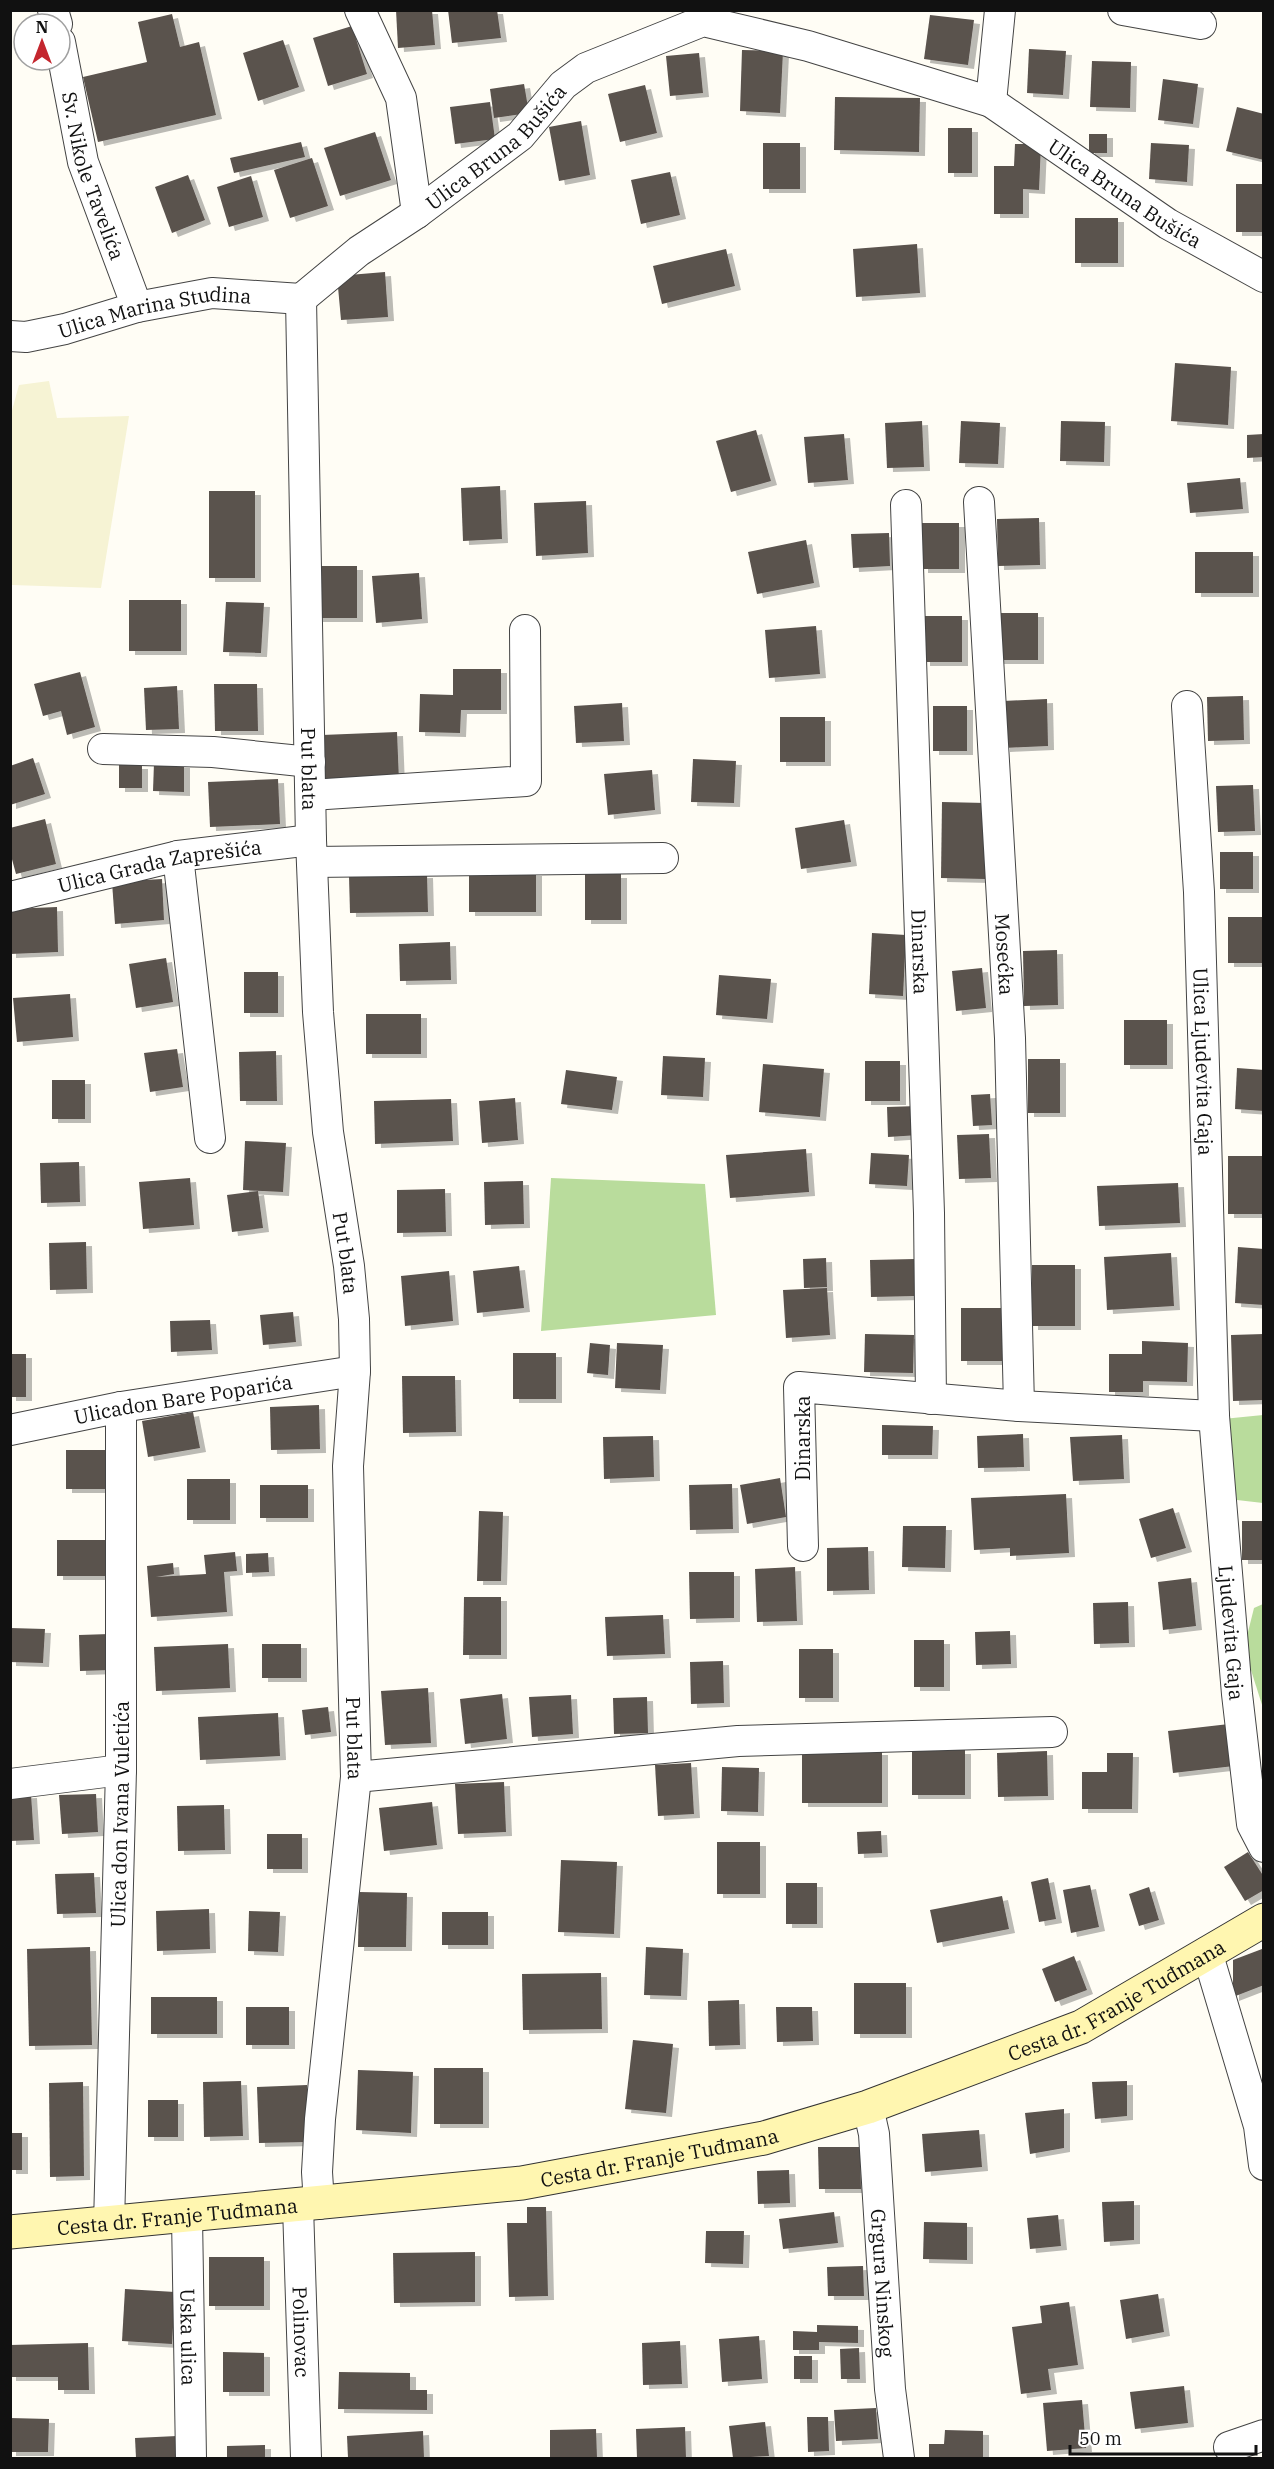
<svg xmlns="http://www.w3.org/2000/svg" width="1274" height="2469" font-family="'IBM Plex Serif',serif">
  <defs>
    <filter id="shadow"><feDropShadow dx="6" dy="4" stdDeviation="0" flood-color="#0004"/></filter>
  </defs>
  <rect width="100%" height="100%" fill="#fffdf5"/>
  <!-- farmland -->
  <path fill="#f6f3d4" d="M49,381L57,418L129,416L101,588L12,585L11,588V414L19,385Z"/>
  <!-- forest -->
  <g fill="#b9dc9c">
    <path d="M551,1178L705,1184L716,1315L541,1331Z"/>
    <path d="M1263,1415V1503L1237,1500L1223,1419Z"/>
    <path d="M1263,1604V1708L1244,1648L1254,1608Z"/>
  </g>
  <!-- building -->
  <g fill="#5a524d" filter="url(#shadow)">
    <path d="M396,10H432L435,45L398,48Z"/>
    <path d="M448,10H497L501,38L452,43Z"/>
    <path d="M172,14L180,47L199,42L216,115L98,142L83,77L147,62L138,22Z"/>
    <path d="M930,15L974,20L968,65L924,59Z"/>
    <path d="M352,26L367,74L328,86L313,38Z"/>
    <path d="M283,40L299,87L258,101L243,53Z"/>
    <path d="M1029,49L1066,51L1063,95L1027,93Z"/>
    <path d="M742,50L783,51L780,113L740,111Z"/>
    <path d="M699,53L703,93L670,96L666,56Z"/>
    <path d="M1092,61L1131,62L1130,108L1090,107Z"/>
    <path d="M1163,79L1198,84L1193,124L1158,120Z"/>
    <path d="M524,84L529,113L494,118L490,89Z"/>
    <path d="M645,85L657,133L620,142L608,94Z"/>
    <path d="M835,97L920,98L919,152L834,150Z"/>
    <path d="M490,102L495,139L455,144L450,107Z"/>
    <path d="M1237,107L1264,114V160L1226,151Z"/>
    <path d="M581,121L590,175L559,181L549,127Z"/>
    <rect x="948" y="128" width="24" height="45"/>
    <path d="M375,132L391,180L340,196L324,148Z"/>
    <rect x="1089" y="134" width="18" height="19"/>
    <path d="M301,142L305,157L234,173L230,158Z"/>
    <rect x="763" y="143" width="37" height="46"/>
    <path d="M1151,143L1189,145L1187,182L1149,179Z"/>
    <path d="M1015,144H1041L1039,190L1023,189V214H994V166H1014Z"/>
    <path d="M312,158L328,206L290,218L274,170Z"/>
    <path d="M670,172L680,215L641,224L631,180Z"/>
    <path d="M188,175L205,220L172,233L155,187Z"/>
    <path d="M251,176L263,217L229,227L217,187Z"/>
    <rect x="1236" y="184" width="28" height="48"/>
    <rect x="1075" y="218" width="43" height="45"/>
    <path d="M917,244L920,293L856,297L853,249Z"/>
    <path d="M726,249L735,286L662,304L653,266Z"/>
    <path d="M385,272L388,317L341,320L337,276Z"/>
    <path d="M1175,363L1231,367L1228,425L1171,421Z"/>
    <path d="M922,421L924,467L887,468L885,423Z"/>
    <path d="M961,421L1000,423L998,464L959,463Z"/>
    <path d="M1061,421L1105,422L1104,462L1060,461Z"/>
    <path d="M756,430L771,481L731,492L716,441Z"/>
    <path d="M844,434L848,480L808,483L804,437Z"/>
    <path d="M1264,434V457L1247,458V435Z"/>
    <path d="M1240,478L1243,509L1190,513L1187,483Z"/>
    <path d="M500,486L502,539L463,541L461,488Z"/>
    <rect x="209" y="491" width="46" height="87"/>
    <path d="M586,501L588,553L536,556L534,503Z"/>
    <path d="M1039,518L1040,565L998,566L997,519Z"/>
    <rect x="922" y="523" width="37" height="46"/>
    <path d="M889,533L890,566L853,568L851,534Z"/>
    <path d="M806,540L814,583L757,594L748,552Z"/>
    <rect x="1195" y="552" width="58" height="41"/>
    <rect x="317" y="566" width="40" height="52"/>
    <path d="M419,573L422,619L376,623L372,576Z"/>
    <rect x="129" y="600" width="52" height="51"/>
    <path d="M226,602L264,603L261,653L223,652Z"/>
    <rect x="998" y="613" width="40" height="47"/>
    <rect x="924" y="616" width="38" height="46"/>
    <path d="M816,626L820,674L769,678L765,630Z"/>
    <path d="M453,669H501V710H461L460,733L419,732L420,694L453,695Z"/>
    <path d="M80,672L95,727L67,735L61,711L43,716L34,684Z"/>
    <path d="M214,684H257L258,731H215Z"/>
    <path d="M177,686L179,729L146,730L144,688Z"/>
    <path d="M1243,696L1244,740L1208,741L1207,697Z"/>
    <path d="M1047,699L1048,746L1004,748L1003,701Z"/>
    <path d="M622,703L624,741L576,743L574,706Z"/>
    <rect x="933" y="706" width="34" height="45"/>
    <rect x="780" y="717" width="45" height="45"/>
    <path d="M397,732L399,781L324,783L322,735Z"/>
    <path d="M33,758L45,794L10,805V766Z"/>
    <path d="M693,759L736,761L734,803L691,802Z"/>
    <path d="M154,763L184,764V792L153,791Z"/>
    <rect x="119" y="765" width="23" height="23"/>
    <path d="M652,770L655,810L608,815L604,774Z"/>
    <path d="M278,779L280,824L210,827L208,782Z"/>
    <path d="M1253,785L1255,831L1218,832L1216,786Z"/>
    <path d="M942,802L986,803L985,879L941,878Z"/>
    <path d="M45,819L56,864L16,874L10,852V828Z"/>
    <path d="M844,820L851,862L801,869L795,828Z"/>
    <rect x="1220" y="852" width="33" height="37"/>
    <rect x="469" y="872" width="67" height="40"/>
    <path d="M427,874L428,912L350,913L349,876Z"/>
    <rect x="585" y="874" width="36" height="46"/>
    <path d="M162,879L164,920L115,924L112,882Z"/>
    <path d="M57,907L58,952L10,954V909Z"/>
    <rect x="1228" y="917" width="36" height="46"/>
    <path d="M872,933L906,935L903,996L869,994Z"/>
    <path d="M450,942L451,980L400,981L399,944Z"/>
    <path d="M1057,950L1058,1005L1024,1006L1023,951Z"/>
    <path d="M166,958L173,1002L136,1008L129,964Z"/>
    <path d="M982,968L986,1008L956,1011L952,971Z"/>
    <rect x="244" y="972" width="34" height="41"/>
    <path d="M719,975L771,979L767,1019L716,1015Z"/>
    <path d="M70,994L73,1037L17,1042L13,998Z"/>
    <rect x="366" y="1014" width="55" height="40"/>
    <rect x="1124" y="1020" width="43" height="45"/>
    <path d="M177,1049L183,1087L150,1092L144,1053Z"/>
    <path d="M276,1051L277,1101H240L239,1052Z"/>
    <path d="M663,1056L705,1058L703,1097L661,1095Z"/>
    <rect x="1028" y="1059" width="32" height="54"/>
    <rect x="865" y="1061" width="35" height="40"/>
    <path d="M763,1064L824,1069L820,1117L759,1112Z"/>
    <path d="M1237,1068L1264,1070V1111L1235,1109Z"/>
    <path d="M566,1070L617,1077L612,1110L561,1104Z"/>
    <rect x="52" y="1080" width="33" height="39"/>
    <path d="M990,1094L992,1125L973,1126L971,1095Z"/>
    <path d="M515,1098L518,1140L482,1143L479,1101Z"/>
    <path d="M451,1099L453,1141L375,1144L374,1101Z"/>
    <path d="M918,1106L919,1135L888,1137L887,1107Z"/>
    <path d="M989,1134L991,1178L959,1179L957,1135Z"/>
    <path d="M245,1141L286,1143L283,1192L243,1190Z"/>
    <path d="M806,1149L809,1192L730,1198L726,1155Z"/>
    <path d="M871,1153L909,1155L907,1186L869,1184Z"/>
    <rect x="1228" y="1156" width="36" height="58"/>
    <path d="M79,1162L80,1202L41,1203L40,1163Z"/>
    <path d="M190,1178L194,1225L143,1229L139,1182Z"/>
    <path d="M523,1181L524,1224L485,1225L484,1182Z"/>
    <path d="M1178,1183L1180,1223L1099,1226L1097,1186Z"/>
    <path d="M445,1189L446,1232L397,1233V1190Z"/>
    <path d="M258,1191L263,1228L232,1232L227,1195Z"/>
    <path d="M86,1242L87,1289L50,1290L49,1243Z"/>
    <path d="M1238,1247L1264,1249V1305L1235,1303Z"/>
    <path d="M1171,1253L1174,1306L1107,1310L1104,1257Z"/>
    <path d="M826,1258L827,1287L804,1288L803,1259Z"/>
    <path d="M915,1259L916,1296L871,1297L870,1260Z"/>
    <rect x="1032" y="1265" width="43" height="61"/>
    <path d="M519,1266L524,1308L477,1313L473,1271Z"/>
    <path d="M449,1271L453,1321L405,1326L401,1276Z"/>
    <path d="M827,1288L830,1335L786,1338L783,1290Z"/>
    <rect x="961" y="1308" width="49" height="53"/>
    <path d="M293,1312L296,1342L263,1345L260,1315Z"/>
    <path d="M210,1320L212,1350L171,1352L170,1321Z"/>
    <path d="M865,1334L914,1335L913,1373L864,1372Z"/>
    <path d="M1264,1334V1400L1233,1401L1231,1335Z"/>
    <path d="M1142,1341L1188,1343L1187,1382L1143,1381V1392H1109V1354H1142Z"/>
    <path d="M590,1343L610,1345L608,1375L587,1373Z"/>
    <path d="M617,1343L663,1345L660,1390L615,1388Z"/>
    <rect x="513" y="1353" width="43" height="46"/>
    <rect x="10" y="1354" width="16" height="43"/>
    <path d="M402,1376H455L456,1432L403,1433Z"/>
    <path d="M319,1405L320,1449L271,1450L270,1407Z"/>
    <path d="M193,1412L200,1448L148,1457L142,1421Z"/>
    <path d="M882,1425L933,1426L932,1455H882Z"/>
    <path d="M1023,1434L1024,1467L978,1468L977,1436Z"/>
    <path d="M1122,1435L1124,1479L1073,1481L1070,1437Z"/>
    <path d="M653,1436L654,1477L604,1479L603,1437Z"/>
    <rect x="66" y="1450" width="47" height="39"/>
    <path d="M780,1478L786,1517L747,1524L740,1485Z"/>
    <rect x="187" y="1479" width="43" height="41"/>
    <path d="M732,1484L733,1529L690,1530L689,1485Z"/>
    <rect x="260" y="1485" width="48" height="33"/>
    <path d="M1066,1494L1069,1553L1010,1556V1548L974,1550L971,1498Z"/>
    <path d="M1173,1508L1186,1548L1151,1558L1139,1519Z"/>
    <path d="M479,1511L503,1512L501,1581H477Z"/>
    <rect x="1242" y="1521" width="22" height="39"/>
    <path d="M903,1526H946L945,1568L902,1567Z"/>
    <rect x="57" y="1540" width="50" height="36"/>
    <path d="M868,1547L869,1590L827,1591V1548Z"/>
    <path d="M235,1552L237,1571L224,1572L227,1612L151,1617L147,1566L173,1563L174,1574L156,1577L206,1574L204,1555Z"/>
    <path d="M268,1553L269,1572L246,1573V1554Z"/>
    <path d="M795,1567L797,1621L757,1622L755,1569Z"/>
    <path d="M689,1572H734V1618L690,1619Z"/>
    <path d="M1191,1578L1196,1626L1163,1630L1158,1582Z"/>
    <path d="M464,1597H501V1655H463Z"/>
    <path d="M1128,1602L1129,1643L1094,1644L1093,1603Z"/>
    <path d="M663,1615L665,1654L607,1656L605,1617Z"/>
    <path d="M10,1628L45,1629L43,1663L10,1662Z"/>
    <path d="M1010,1631L1011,1664L976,1665L975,1632Z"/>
    <path d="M110,1634L111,1670L80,1671L79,1635Z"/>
    <rect x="914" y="1640" width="30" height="47"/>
    <path d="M228,1644L230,1688L156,1691L154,1647Z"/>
    <rect x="262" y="1644" width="39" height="34"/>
    <rect x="799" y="1649" width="34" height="49"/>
    <path d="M723,1661L724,1703L691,1704L690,1662Z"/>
    <path d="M428,1688L431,1743L385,1745L381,1691Z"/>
    <path d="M502,1694L507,1739L465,1744L460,1699Z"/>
    <path d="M571,1695L573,1734L532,1737L529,1697Z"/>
    <path d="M647,1697L648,1733L614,1734L613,1698Z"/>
    <path d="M328,1707L331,1732L305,1735L302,1710Z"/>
    <path d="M278,1713L280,1756L200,1760L198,1717Z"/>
    <path d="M1229,1724L1234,1766L1173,1773L1168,1731Z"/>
    <rect x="912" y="1750" width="53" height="45"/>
    <rect x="802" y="1751" width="80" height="52"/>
    <path d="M1047,1751L1048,1796L998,1797L997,1753Z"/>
    <path d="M1107,1753H1133L1132,1809H1082V1772H1107Z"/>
    <path d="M691,1763L694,1814L658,1816L655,1765Z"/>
    <path d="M722,1767L759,1768L758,1812L721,1811Z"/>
    <path d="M504,1782L506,1832L458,1834L455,1784Z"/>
    <path d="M31,1794L34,1840L10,1841V1795Z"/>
    <path d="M96,1794L98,1832L62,1834L59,1795Z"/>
    <path d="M432,1802L437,1845L384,1851L379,1808Z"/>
    <path d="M224,1805L225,1850L178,1851L177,1806Z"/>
    <path d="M881,1831L882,1853L858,1854L857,1832Z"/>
    <rect x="267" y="1834" width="35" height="35"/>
    <rect x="717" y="1842" width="43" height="52"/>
    <path d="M1248,1852L1264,1877V1890L1245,1901L1224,1867Z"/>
    <path d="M561,1860L617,1862L614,1934L558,1932Z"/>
    <path d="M94,1873L96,1913L57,1914L55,1874Z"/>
    <path d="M1048,1878L1056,1919L1039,1922L1031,1882Z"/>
    <rect x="786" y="1883" width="31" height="41"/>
    <path d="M1090,1885L1099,1927L1071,1933L1063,1890Z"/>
    <path d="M1149,1887L1159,1920L1139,1926L1129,1894Z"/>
    <path d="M359,1892L407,1893L406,1947H358Z"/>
    <path d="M1002,1896L1009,1929L937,1943L930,1910Z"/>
    <path d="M209,1909L210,1949L157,1951L156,1911Z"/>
    <path d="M249,1911L280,1912L278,1952L248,1951Z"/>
    <rect x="442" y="1912" width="46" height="33"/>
    <path d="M90,1947L92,2045L29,2046L27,1949Z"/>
    <path d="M646,1947L683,1949L681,1996L644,1995Z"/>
    <path d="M1262,1949L1264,1985L1233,1997V1960Z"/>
    <path d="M1074,1956L1087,1990L1055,2002L1042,1969Z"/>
    <path d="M601,1973L602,2029L523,2030L522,1974Z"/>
    <rect x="854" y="1983" width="52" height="51"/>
    <rect x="151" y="1997" width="66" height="37"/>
    <path d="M739,2000L740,2045L709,2046L708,2001Z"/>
    <rect x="246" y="2007" width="43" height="38"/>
    <path d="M776,2007H812L813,2041L777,2042Z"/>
    <path d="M633,2040L673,2044L666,2113L625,2109Z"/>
    <rect x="434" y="2068" width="49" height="56"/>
    <path d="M358,2070L413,2072L411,2133L356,2130Z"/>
    <path d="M241,2081L243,2136L204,2137L203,2082Z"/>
    <path d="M1127,2081V2116L1095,2119L1092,2082Z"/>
    <path d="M83,2082L84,2176L50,2177L49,2083Z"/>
    <path d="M307,2085L309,2142L259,2143L257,2087Z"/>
    <rect x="148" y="2100" width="30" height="37"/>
    <path d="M1064,2109V2148L1030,2154L1025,2113Z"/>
    <path d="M979,2130L982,2167L925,2172L922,2134Z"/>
    <rect x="10" y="2133" width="12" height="37"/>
    <path d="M818,2147H860L861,2189H819Z"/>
    <path d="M789,2170L790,2203L758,2204L757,2171Z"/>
    <path d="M1134,2201V2240L1104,2242L1102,2202Z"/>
    <path d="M527,2207H546L548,2296L509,2297L507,2223H527Z"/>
    <path d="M834,2212L838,2243L783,2249L779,2219Z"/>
    <path d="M1058,2215L1061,2246L1030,2249L1027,2218Z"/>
    <path d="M924,2222L967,2223V2260L923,2259Z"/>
    <path d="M706,2231H744L743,2264L705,2263Z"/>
    <path d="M475,2252V2302L394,2303L393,2253Z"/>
    <rect x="209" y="2257" width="55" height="49"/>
    <path d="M863,2266L864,2296H828L827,2267Z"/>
    <path d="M125,2289L175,2292L172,2344L122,2341Z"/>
    <path d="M1158,2294L1164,2332L1126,2339L1120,2300Z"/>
    <path d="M1069,2302L1078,2365L1048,2369L1051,2390L1021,2394L1012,2327L1042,2323L1040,2306Z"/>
    <path d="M817,2325L858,2326V2343L819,2342V2350H793V2331L817,2332Z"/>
    <path d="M759,2336L762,2379L722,2382L719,2339Z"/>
    <path d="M680,2341L682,2384L643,2385L642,2343Z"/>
    <path d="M88,2343L89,2390H58V2377H10V2345Z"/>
    <path d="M859,2348L860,2379H841L840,2349Z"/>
    <path d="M223,2352L264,2353V2392H223Z"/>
    <rect x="794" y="2356" width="18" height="23"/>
    <path d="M339,2372L410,2373V2390H427V2410L338,2409Z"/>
    <path d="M1184,2386L1188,2423L1135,2429L1130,2392Z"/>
    <path d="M1082,2400L1086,2448L1047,2451L1043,2403Z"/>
    <path d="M876,2408L878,2439L836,2441L834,2410Z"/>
    <path d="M807,2417H828L829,2451L808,2452Z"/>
    <path d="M10,2418L49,2419L48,2452H10Z"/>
    <path d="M765,2422L769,2456L733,2458L729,2426Z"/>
    <path d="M685,2427L686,2458H637L636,2429Z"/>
    <path d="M596,2429L597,2458H550V2430Z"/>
    <path d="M945,2430L983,2431V2458H929V2444H944Z"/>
    <path d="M423,2431L424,2458H348L347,2436Z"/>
    <path d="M177,2436L178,2458H136L135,2438Z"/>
    <path d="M265,2445V2458H227V2446Z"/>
  </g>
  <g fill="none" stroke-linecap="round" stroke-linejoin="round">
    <defs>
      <g id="street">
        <path d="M53,10L57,24"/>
        <path d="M360,10L401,98L417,213"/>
        <path d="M1123,10L1201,24"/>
        <path id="s1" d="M60,42L83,162L137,307"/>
        <path d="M991,102L1000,10"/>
        <path id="s2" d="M301,299L311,840L318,1012L328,1132L349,1266L354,1319L355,1371L348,1466L356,1777L320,2119L317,2172L319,2204"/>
        <path id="s3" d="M301,299L359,251L417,213L520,136L563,85L586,68L703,21L808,46L991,102L1168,224L1264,277"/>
        <path id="s4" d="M10,336L26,337L65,329L137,307L212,293L301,299"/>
        <path id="s5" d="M979,502L1010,1038L1019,1406"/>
        <path id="s6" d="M906,505L929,1213L931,1399"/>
        <path id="s7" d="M1187,706L1199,892L1214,1416L1237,1694L1252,1824L1264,1847"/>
        <path d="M103,749L213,752L310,762"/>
        <path d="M311,795L526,781L525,630"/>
        <path d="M178,856L210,1138"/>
        <path d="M312,862L663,858"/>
        <path id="s8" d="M10,897L178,856L311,840"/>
        <path id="s9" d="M10,1430L121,1407L355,1371"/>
        <path d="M803,1546L799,1387L1019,1406L1214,1416"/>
        <path d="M356,1777L738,1741L1052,1732"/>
        <path d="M10,1784L121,1770"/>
        <path d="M1207,1952L1259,2126L1264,2165"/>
        <path id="s10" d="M868,2107L874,2134L890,2389L899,2458"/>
        <path id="s11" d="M298,2206L306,2458"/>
        <path id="s12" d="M187,2217L191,2458"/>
        <path id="s13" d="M109,2224L121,1770V1407"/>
        <path d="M1229,2447L1264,2435"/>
      </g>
      <g id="secondary">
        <path id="s14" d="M10,2232L522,2183L764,2138L868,2107L1081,2027L1264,1920"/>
      </g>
    </defs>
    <!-- street casing -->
    <use href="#street" stroke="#444" stroke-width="32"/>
    <!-- secondary casing -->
    <use href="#secondary" stroke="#333" stroke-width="35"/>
    <!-- street -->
    <use href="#street" stroke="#fff" stroke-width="30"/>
    <!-- secondary -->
    <use href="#secondary" stroke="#fff6b0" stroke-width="33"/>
  </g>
  <g text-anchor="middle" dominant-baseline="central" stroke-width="6" stroke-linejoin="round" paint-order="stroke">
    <!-- street labels -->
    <g font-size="20" fill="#111" stroke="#fff">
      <text stroke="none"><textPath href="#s3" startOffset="248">Ulica Bruna Bušića</textPath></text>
      <text stroke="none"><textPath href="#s1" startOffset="138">Sv. Nikole Tavelića</textPath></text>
      <text stroke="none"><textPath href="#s3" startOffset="956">Ulica Bruna Bušića</textPath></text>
      <text stroke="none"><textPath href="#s4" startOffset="148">Ulica Marina Studina</textPath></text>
      <text stroke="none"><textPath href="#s2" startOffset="470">Put blata</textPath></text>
      <text stroke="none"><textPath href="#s8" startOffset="153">Ulica Grada Zaprešića</textPath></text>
      <text stroke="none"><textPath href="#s6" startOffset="447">Dinarska</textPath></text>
      <text stroke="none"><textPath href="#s5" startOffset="453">Mosećka</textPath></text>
      <text stroke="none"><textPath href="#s7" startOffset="356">Ulica Ljudevita Gaja</textPath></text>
      <text stroke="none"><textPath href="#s2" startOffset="956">Put blata</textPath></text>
      <text stroke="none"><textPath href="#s9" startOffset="176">Ulicadon Bare Poparića</textPath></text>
      <text transform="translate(802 1438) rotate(-90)">Dinarska</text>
      <text stroke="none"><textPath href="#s7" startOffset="928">Ljudevita Gaja</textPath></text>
      <text stroke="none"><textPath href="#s2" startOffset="1442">Put blata</textPath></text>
      <text stroke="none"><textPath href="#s13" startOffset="410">Ulica don Ivana Vuletića</textPath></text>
      <text stroke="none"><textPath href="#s14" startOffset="1140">Cesta dr. Franje Tuđmana</textPath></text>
      <text stroke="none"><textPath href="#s14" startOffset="654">Cesta dr. Franje Tuđmana</textPath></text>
      <text stroke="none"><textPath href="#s14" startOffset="168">Cesta dr. Franje Tuđmana</textPath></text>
      <text stroke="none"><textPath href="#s10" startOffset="177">Grgura Ninskog</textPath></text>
      <text stroke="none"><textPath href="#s11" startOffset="126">Polinovac</textPath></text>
      <text stroke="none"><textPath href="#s12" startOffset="120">Uska ulica</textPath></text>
    </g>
  </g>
  <!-- border -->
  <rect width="1274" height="2469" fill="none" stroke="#111111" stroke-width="24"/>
  <!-- north arrow -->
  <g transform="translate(42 42)"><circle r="28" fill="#ffffff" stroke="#a0a0a0" stroke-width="1.5"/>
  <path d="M0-4.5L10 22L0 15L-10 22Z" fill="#c4262e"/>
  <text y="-9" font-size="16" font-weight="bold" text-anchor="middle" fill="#111111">N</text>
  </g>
  <!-- scale -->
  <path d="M1070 2445v9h186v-9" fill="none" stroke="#111111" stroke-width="3"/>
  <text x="1079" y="2445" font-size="18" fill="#111111" stroke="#ffffff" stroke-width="4.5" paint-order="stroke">50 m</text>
</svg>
